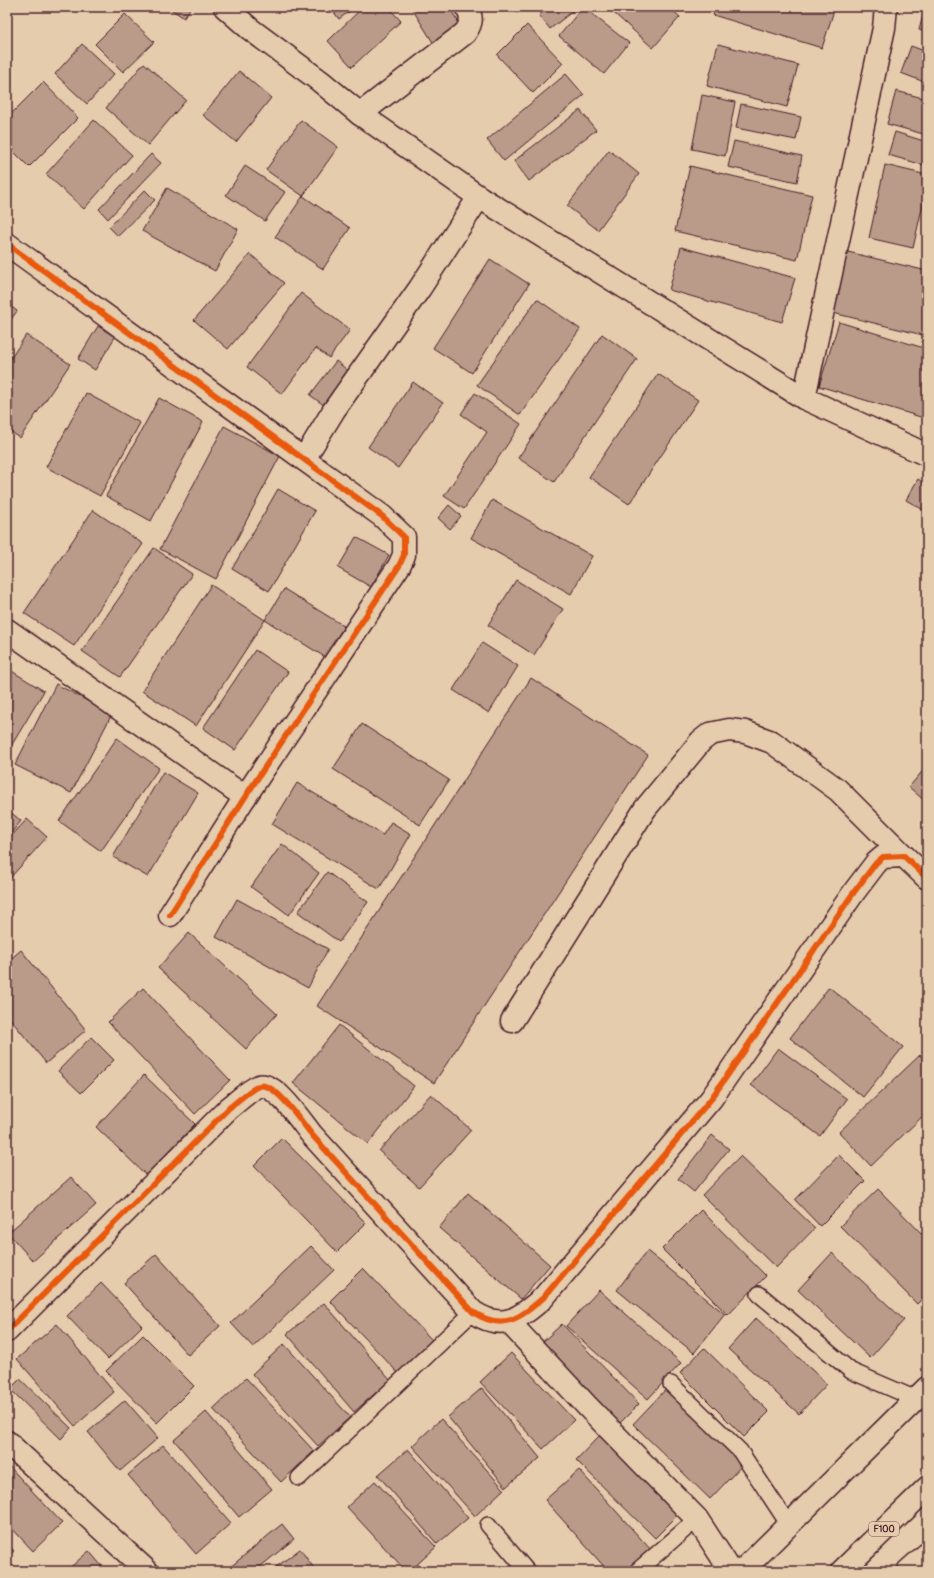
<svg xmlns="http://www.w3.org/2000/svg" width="934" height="1578" font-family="Pangolin,sans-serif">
  <rect width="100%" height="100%" fill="#e5ccad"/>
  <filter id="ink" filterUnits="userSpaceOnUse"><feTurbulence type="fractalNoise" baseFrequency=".025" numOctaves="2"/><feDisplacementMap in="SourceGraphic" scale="8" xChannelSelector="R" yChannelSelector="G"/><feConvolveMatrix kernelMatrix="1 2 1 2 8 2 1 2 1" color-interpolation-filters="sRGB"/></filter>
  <g filter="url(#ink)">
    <!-- building -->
    <g fill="#ba9b89" stroke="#4a1f2b">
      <path d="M168,7H191L184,18Z"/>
      <path d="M330,7H355L339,19Z"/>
      <path d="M363,7H388L401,21L352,67L328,41Z"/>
      <path d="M411,7H449L461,26L434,44Z"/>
      <path d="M513,7H525L517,13Z"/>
      <path d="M549,7H578L550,29L539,15Z"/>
      <path d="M583,7L629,43L604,74L559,36Z"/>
      <path d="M607,7H669L680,17L653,48Z"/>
      <path d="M716,7H835L822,48L713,15Z"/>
      <path d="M925,8L927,9V32L919,30Z"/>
      <path d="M125,14L154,42L123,72L95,44Z"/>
      <path d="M527,25L563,63L533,93L497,55Z"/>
      <path d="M82,44L114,74L87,104L55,74Z"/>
      <path d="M718,44L798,65L787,107L707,86Z"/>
      <path d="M911,46L927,52V83L901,73Z"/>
      <path d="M144,63L186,100L148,145L106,108Z"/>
      <path d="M239,71L271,98L236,142L203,115Z"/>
      <path d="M566,74L584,95L504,161L487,140Z"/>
      <path d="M43,82L78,118L29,167L7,145V118Z"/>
      <path d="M896,91L927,99V135L887,124Z"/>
      <path d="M702,95L735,102L725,156L692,149Z"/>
      <path d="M741,104L801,117L796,140L736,128Z"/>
      <path d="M580,110L596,130L529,181L514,161Z"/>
      <path d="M94,120L132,155L84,209L46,174Z"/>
      <path d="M301,120L338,147L303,196L266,170Z"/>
      <path d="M895,132L927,142V166L888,155Z"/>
      <path d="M734,141L802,156L797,182L728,167Z"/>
      <path d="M609,150L639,174L598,230L567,206Z"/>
      <path d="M151,154L161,163L108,219L99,209Z"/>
      <path d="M885,165L927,175V186L913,248L869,238Z"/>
      <path d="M245,166L285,192L265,221L226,195Z"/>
      <path d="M690,166L812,195L797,260L675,231Z"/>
      <path d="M167,188L238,229L215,271L142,231Z"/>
      <path d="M145,190L155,200L118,236L109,227Z"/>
      <path d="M303,196L350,228L323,269L275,237Z"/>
      <path d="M681,247L795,278L782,322L669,290Z"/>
      <path d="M844,251L927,271V336L829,312Z"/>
      <path d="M250,254L284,283L228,349L194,320Z"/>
      <path d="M490,259L529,284L472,373L433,348Z"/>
      <path d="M301,293L350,330L329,358L316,348L282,394L247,367Z"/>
      <path d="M537,299L580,329L520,415L477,385Z"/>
      <path d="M7,304L17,311L7,325Z"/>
      <path d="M839,322L927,349V419L819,386Z"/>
      <path d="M98,326L115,337L95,370L78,359Z"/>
      <path d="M602,334L637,359L554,482L518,458Z"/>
      <path d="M26,335L70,364L20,438L7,429V364Z"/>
      <path d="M336,361L351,373L325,406L310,395Z"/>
      <path d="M658,374L698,400L629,504L589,477Z"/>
      <path d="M413,382L443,403L398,468L368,447Z"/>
      <path d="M86,393L140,423L100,496L46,467Z"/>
      <path d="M475,393L521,424L464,509L444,496L487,432L461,414Z"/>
      <path d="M159,398L203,422L151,521L106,496Z"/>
      <path d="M224,426L280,456L216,579L160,549Z"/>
      <path d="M918,479L927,485V512L906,500Z"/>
      <path d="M278,489L315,511L269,591L232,569Z"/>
      <path d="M492,500L592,556L571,594L471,538Z"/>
      <path d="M449,505L461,516L450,529L438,518Z"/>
      <path d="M93,510L143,544L74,646L24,613Z"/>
      <path d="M356,537L389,555L371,587L338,568Z"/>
      <path d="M154,548L192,574L120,677L82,651Z"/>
      <path d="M516,580L563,609L534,655L488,625Z"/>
      <path d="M211,585L265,620L196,726L142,691Z"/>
      <path d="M284,589L344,626L325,657L265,620Z"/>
      <path d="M482,643L518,666L489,713L453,690Z"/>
      <path d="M255,650L288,672L235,750L203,728Z"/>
      <path d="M10,670L44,691L7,753V675Z"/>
      <path d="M531,678L648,755L434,1083L317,1006Z"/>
      <path d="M56,684L112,714L71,793L15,765Z"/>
      <path d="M362,724L449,780L420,825L333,769Z"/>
      <path d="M117,738L159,768L101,851L59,821Z"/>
      <path d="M927,766V803L909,787Z"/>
      <path d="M163,772L198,793L148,877L113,857Z"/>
      <path d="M297,783L383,835L391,822L411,834L379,889L272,824Z"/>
      <path d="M7,809L21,821L7,838Z"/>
      <path d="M27,819L47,837L10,878L7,875V841Z"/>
      <path d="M282,844L319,873L289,915L251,887Z"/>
      <path d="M327,872L368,902L339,942L298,912Z"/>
      <path d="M237,899L328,949L308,988L216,937Z"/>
      <path d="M189,933L277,1014L246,1049L158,968Z"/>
      <path d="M21,950L86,1030L46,1063L7,1015V962Z"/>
      <path d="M829,987L903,1047L863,1097L790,1038Z"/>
      <path d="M143,988L230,1080L195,1114L108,1022Z"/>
      <path d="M339,1025L414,1086L368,1144L293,1083Z"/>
      <path d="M91,1037L114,1060L81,1093L58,1071Z"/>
      <path d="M778,1048L847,1099L820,1136L751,1085Z"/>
      <path d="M920,1055L927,1063V1112L871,1166L839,1132Z"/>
      <path d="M144,1075L195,1124L146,1175L96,1127Z"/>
      <path d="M431,1094L471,1130L419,1187L379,1151Z"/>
      <path d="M712,1135L729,1149L694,1192L678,1179Z"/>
      <path d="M282,1138L366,1223L337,1252L254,1166Z"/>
      <path d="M839,1155L865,1181L820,1226L795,1200Z"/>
      <path d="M740,1156L815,1228L776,1268L702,1195Z"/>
      <path d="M71,1177L96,1205L33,1261L8,1233Z"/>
      <path d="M878,1189L927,1239V1294L917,1304L840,1226Z"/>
      <path d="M468,1193L550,1265L521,1299L439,1228Z"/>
      <path d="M701,1210L766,1276L728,1315L662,1249Z"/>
      <path d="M311,1246L334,1270L253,1347L231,1323Z"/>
      <path d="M647,1251L725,1314L694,1353L617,1290Z"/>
      <path d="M832,1253L904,1320L870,1358L798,1290Z"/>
      <path d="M156,1254L220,1326L188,1355L124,1283Z"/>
      <path d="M363,1268L432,1340L398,1373L330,1301Z"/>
      <path d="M101,1283L142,1326L108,1359L67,1316Z"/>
      <path d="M599,1290L681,1363L648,1399L566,1326Z"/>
      <path d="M324,1303L390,1380L354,1412L287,1334Z"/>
      <path d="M756,1318L827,1384L799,1414L728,1349Z"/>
      <path d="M57,1324L114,1392L75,1426L17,1359Z"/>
      <path d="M562,1324L639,1404L615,1428L537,1347Z"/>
      <path d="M143,1335L194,1386L157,1423L106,1371Z"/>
      <path d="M284,1344L350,1417L318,1446L252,1374Z"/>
      <path d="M704,1348L769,1412L744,1437L680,1373Z"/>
      <path d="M511,1353L574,1420L543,1449L480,1382Z"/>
      <path d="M246,1378L314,1451L281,1482L213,1409Z"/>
      <path d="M20,1379L71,1428L61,1439L10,1389Z"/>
      <path d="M668,1387L746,1461L710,1499L633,1424Z"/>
      <path d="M482,1388L540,1458L506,1487L448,1417Z"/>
      <path d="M125,1400L158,1438L120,1471L88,1432Z"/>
      <path d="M206,1412L272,1489L239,1517L174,1440Z"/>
      <path d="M441,1419L504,1489L475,1516L412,1446Z"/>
      <path d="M601,1434L681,1512L655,1538L576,1460Z"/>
      <path d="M163,1445L231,1523L196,1554L128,1475Z"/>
      <path d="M408,1449L468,1518L437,1544L378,1475Z"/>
      <path d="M7,1464L62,1523L33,1551L7,1523Z"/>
      <path d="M579,1470L651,1550L628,1571H608L545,1500Z"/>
      <path d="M375,1481L436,1547L410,1571H406L347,1507Z"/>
      <path d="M282,1524L294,1539L255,1571H230L228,1569Z"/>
      <path d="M7,1544L14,1551L7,1557Z"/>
      <path d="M300,1549L316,1571H271Z"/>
      <path d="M89,1551L106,1571H66Z"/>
    </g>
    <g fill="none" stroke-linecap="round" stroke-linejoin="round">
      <defs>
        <g id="lane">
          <path d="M759,1294L851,1371L916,1399"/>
          <path d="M671,1384L740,1451L789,1525"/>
          <path d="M299,1478L473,1312"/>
          <path d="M488,1525L527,1571"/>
          <path d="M637,1571L697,1519"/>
        </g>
        <g id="street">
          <path d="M225,7L250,29L320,81L360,114L479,197L804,398L927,455"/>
          <path d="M360,114L465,33C472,23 473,17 466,7"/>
          <path d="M7,244L382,516L404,537V555L399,566L245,797L170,915"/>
          <path d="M804,398L884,28L886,7"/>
          <path d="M304,459L334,410L420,288L479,197"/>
          <path d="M7,630L245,797"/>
          <path d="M512,1021L645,809L701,741L710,734L729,730L745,732L772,742L838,790L904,856"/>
          <path d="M509,1322L588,1407L697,1519L731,1571"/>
          <path d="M7,1331L229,1108C237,1102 249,1090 259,1086C275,1081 303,1124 312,1135L473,1312C503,1332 520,1318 543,1298L711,1099L854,892L876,863L883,857L904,856L927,878"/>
          <path d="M7,1442L147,1571"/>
          <path d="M742,1571L927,1388"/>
        </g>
        <g id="highway">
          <path d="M842,1571L927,1488"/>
          <path d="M908,1571L927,1554"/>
        </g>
      </defs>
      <!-- lane casing -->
      <use href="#lane" stroke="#4a1f2b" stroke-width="18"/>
      <!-- street casing -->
      <use href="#street" stroke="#4a1f2b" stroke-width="25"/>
      <!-- highway casing -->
      <use href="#highway" stroke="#4a1f2b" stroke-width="25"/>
      <!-- lane -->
      <use href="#lane" stroke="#e5ccad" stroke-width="15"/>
      <!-- street -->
      <use href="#street" stroke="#e5ccad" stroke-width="22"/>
      <!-- highway -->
      <use href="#highway" stroke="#e5ccad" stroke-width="22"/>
      <defs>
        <g id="cycleway">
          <path d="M7,244L382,516L404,537V555L399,566L245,797L170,915"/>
          <path d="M7,1331L229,1108C237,1102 249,1090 259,1086C275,1081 303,1124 312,1135L473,1312C503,1332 520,1318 543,1298L711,1099L854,892L876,863L883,857L904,856L927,878"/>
        </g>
      </defs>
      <!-- cycleway casing -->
      <use href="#cycleway" stroke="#e5ccad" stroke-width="8"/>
      <!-- cycleway -->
      <use href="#cycleway" stroke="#e8590c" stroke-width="6"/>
    </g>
  </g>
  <g text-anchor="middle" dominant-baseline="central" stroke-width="3" stroke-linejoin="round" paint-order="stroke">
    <!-- shield labels -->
    <rect fill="#e5ccad" stroke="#785352" stroke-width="1" x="869" y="1522" width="30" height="14" rx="3"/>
    <g font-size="9" font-weight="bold" fill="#4a1f2b">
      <text x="884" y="1529">F100</text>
    </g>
  </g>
  <!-- margin -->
  <rect width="934" height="1578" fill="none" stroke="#e5ccad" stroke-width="24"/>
  <rect x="12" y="12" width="910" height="1554" fill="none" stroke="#4a1f2b" stroke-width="1.5" filter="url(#ink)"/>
</svg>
